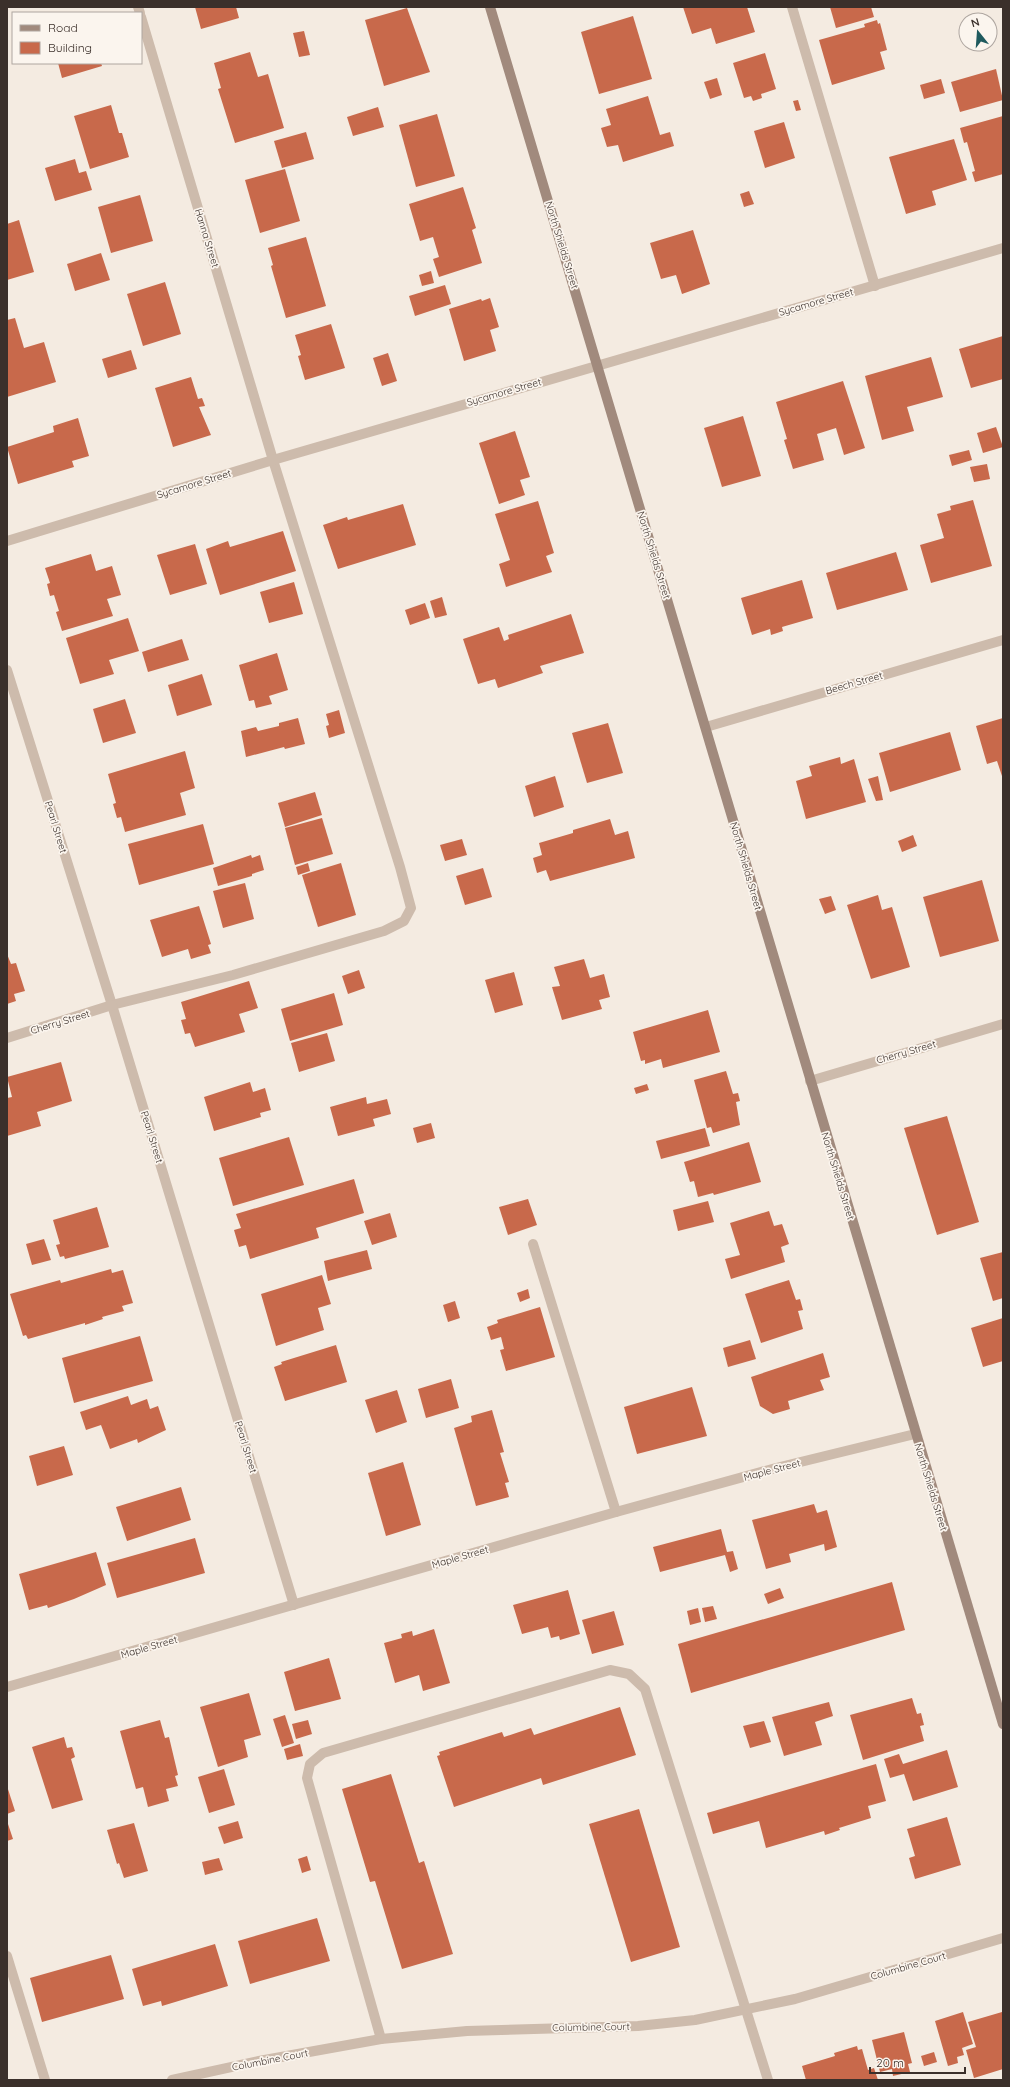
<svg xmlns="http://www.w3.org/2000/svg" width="1010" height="2087" font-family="Quicksand,sans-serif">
  <rect width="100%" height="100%" fill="#f4ebe1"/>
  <!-- building -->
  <g fill="#c8694b">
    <path d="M195,7H236L239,18L201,29Z"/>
    <path d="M683,7H747L755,32L716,44L711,28L692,34Z"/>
    <path d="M830,7H871L874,17L836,28Z"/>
    <path d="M407,8L430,72L384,86L365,20Z"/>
    <path d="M633,16L652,79L599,94L581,32Z"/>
    <path d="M877,20L878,24L880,23L887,50L880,52L885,69L832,85L819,40L865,27L864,24Z"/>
    <path d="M304,31L310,55L299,57L293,33Z"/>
    <path d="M250,52L258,77L268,74L284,128L235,143L218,89L221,88L214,63Z"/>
    <path d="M765,53L776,89L761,94L762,98L753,101L751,96L744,98L733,63Z"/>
    <path d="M58,63H101L102,66L62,78Z"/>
    <path d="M996,69L1003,100L960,112L951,82Z"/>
    <path d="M717,78L722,95L710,99L704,82Z"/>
    <path d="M941,79L945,93L924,99L920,85Z"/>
    <path d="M648,96L660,135L670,132L674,146L623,162L618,145L607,147L601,128L611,125L606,109Z"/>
    <path d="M798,100L801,110L796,111L793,101Z"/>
    <path d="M111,105L119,133H122L129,157L90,169L74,116Z"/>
    <path d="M378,107L384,127L353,136L347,117Z"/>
    <path d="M437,114L455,176L416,187L399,125Z"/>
    <path d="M1003,116V174L975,182L972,172L975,171L967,142L964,143L960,128Z"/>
    <path d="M784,122L795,158L765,168L754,131Z"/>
    <path d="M306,132L314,159L282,168L274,141Z"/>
    <path d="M954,139L967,180L932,191L936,205L906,214L889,157Z"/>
    <path d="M75,159L79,173L86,171L92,190L55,201L45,168Z"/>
    <path d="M285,169L300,221L260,233L245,180Z"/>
    <path d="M463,187L476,228L472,230L482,263L439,277L433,259L439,257L433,237L420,241L409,204Z"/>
    <path d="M749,191L754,204L744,207L740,194Z"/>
    <path d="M140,195L153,241L111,253L98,207Z"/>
    <path d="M19,220L34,272L7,280V224Z"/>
    <path d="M693,230L710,284L682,294L676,275L661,279L650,243Z"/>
    <path d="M306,237L326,306L286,318L271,266L273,265L268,248Z"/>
    <path d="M101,253L110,280L75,291L67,264Z"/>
    <path d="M431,271L434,283L422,286L419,275Z"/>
    <path d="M165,282L181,334L143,346L127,294Z"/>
    <path d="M445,285L451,304L415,316L409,296Z"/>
    <path d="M490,298L499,327L490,330L496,351L464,361L449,309L481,299L482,301Z"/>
    <path d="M15,318L24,348L44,342L56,382L7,397V320Z"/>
    <path d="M331,324L345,368L305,380L298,356L301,355L295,335Z"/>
    <path d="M1003,336V379L971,388L959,349Z"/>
    <path d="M131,350L137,369L108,378L102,359Z"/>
    <path d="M388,353L397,381L382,386L373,358Z"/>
    <path d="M931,357L943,397L907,407L914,431L882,440L865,376Z"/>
    <path d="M191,377L198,399L202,398L205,406L199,407L211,435L173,447L155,388Z"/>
    <path d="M843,381L865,448L844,455L836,428L817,434L824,460L793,469L784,440L787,439L776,402Z"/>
    <path d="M743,416L761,476L722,487L704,428Z"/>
    <path d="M78,418L89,456L72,461L74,467L18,484L7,447L54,432L53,426Z"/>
    <path d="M996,427L1003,447L983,453L977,433Z"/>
    <path d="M515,431L530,477L520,480L525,495L499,504L479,443Z"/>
    <path d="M969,450L972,460L952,466L949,455Z"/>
    <path d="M987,464L990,479L974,482L970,467Z"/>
    <path d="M973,500L992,566L931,583L920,545L944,538L937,514L951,510L950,506Z"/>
    <path d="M538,501L554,553L546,556L552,572L506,587L499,564L510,560L495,514Z"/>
    <path d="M403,504L416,545L338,569L323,525L347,517L348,520Z"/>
    <path d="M283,531L296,571L220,595L206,549L228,541L230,547Z"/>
    <path d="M195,544L207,584L170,595L157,555Z"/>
    <path d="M896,552L908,590L837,610L826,573Z"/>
    <path d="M91,554L96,571L112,566L121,595L107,599L113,616L62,631L56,612L59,611L54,595L50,596L47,584L50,583L45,568Z"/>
    <path d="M802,580L813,618L782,627L783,631L771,635L770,629L752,635L741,598Z"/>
    <path d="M294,582L303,614L269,623L260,592Z"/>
    <path d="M442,597L447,615L435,618L430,601Z"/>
    <path d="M425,603L430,618L410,625L405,610Z"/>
    <path d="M571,614L584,653L540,666L543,673L498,688L495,679L478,684L463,639L499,627L504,641L509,639L508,635Z"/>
    <path d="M128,618L139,651L109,660L114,674L80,684L66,638Z"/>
    <path d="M182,639L189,660L148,672L142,652Z"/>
    <path d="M277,653L288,690L269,696L272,704L256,708L254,700L249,701L239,665Z"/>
    <path d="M202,674L212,705L177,716L168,685Z"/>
    <path d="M125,699L136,733L103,743L93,709Z"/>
    <path d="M339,710L345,733L329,738L326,726L329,725L326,714Z"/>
    <path d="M298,718L305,744L285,749L284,747L246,757L241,731L256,727L258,731L279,726V723Z"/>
    <path d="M1003,718V776H1002L997,761L987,764L976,726Z"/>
    <path d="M608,723L623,773L587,783L572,733Z"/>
    <path d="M950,732L961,770L890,792L879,753Z"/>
    <path d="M185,751L195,788L180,793L186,815L125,832L121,817L117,818L113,804L116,803L108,774Z"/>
    <path d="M840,757L841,764L854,759L866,802L806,819L796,781L812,776L809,766Z"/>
    <path d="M555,776L564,807L534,817L525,786Z"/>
    <path d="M878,776L883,800L876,801L868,779Z"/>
    <path d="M315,792L322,815L285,827L278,803Z"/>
    <path d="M322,818L333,854L295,865L285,828Z"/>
    <path d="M610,819L615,835L628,831L635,858L550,881L546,870L537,873L533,858L542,855L539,843L573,833V830Z"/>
    <path d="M203,824L214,864L139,885L128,844Z"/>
    <path d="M913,835L917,846L902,852L898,841Z"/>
    <path d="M462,839L467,855L445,861L440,845Z"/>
    <path d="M251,855L252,858L260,855L264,870L252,874V876L218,886L213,868Z"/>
    <path d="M308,863L310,871L298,875L296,867Z"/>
    <path d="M341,863L356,915L318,927L302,875Z"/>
    <path d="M483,868L492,897L465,905L456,876Z"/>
    <path d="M982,880L999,941L940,957L923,897Z"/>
    <path d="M245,883L254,919L223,928L213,891Z"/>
    <path d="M878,895L882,910L892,907L910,967L871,979L847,905Z"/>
    <path d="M831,896L836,910L825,914L819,899Z"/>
    <path d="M199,906L211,944L208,945L211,953L191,959L188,949L162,957L150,920Z"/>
    <path d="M7,954L11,964L16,963L25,991L14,994L16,1001L7,1004Z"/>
    <path d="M584,959L590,978L604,974L610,997L599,1000L602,1009L562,1020L552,987L560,986L554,967Z"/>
    <path d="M359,970L365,988L348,994L342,976Z"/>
    <path d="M514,972L523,1005L495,1013L485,980Z"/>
    <path d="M249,981L258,1008L239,1014L245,1032L195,1047L190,1033L185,1034L181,1020L186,1019L181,1002Z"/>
    <path d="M334,993L343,1025L290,1041L281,1009Z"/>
    <path d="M708,1010L720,1052L663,1068L661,1059L645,1064V1060L641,1061L633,1032Z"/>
    <path d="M327,1033L335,1061L299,1072L291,1043Z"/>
    <path d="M61,1062L72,1101L37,1112L41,1126L7,1136V1098L12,1097L7,1077Z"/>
    <path d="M726,1071L733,1094L738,1093L740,1101L736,1102L740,1125L713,1133L711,1127L707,1128L694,1080Z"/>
    <path d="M250,1082L253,1092L265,1088L271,1110L260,1113L261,1117L214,1131L204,1097Z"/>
    <path d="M647,1084L649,1090L636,1094L634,1088Z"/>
    <path d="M366,1097L367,1104L387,1099L391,1114L373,1119L375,1126L338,1136L330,1107Z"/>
    <path d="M947,1116L979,1222L937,1235L904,1128Z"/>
    <path d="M431,1123L435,1138L417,1143L413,1128Z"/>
    <path d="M705,1128L710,1146L661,1159L656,1141Z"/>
    <path d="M289,1137L304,1185L233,1206L219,1158Z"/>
    <path d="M749,1142L761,1182L714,1195L713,1193L698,1197L694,1181L690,1182L684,1162Z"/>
    <path d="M354,1179L364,1213L316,1228L319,1238L250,1259L246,1245L239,1247L234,1230L241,1228L236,1214Z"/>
    <path d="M528,1199L537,1225L508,1235L499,1207Z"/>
    <path d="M708,1201L714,1222L678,1231L673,1210Z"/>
    <path d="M97,1207L109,1247L65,1259L64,1256L60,1257L56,1245L60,1244L53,1220Z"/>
    <path d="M769,1211L774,1226L782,1224L789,1244L781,1247L785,1262L731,1279L725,1259L740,1255L730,1223Z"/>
    <path d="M390,1213L397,1237L372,1245L364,1221Z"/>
    <path d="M44,1239L51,1260L32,1265L26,1244Z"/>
    <path d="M367,1250L372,1269L328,1281L324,1261Z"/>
    <path d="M1003,1252V1298L993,1301L980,1258Z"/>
    <path d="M111,1269L112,1273L123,1270L133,1303L122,1306L124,1311L102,1317L103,1319L85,1325V1323L28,1339L26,1335L23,1336L10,1294L60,1280L61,1283Z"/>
    <path d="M322,1275L331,1304L318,1308L324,1330L276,1346L261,1294Z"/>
    <path d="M789,1280L796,1300L800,1299L803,1310L798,1311L803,1329L761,1343L745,1294Z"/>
    <path d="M528,1289L530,1298L520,1302L517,1293Z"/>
    <path d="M455,1301L460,1318L448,1322L443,1305Z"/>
    <path d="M540,1307L555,1357L506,1371L500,1350L504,1349L501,1337L491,1340L487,1327L498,1323L497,1320Z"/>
    <path d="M1003,1318V1361L983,1367L971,1328Z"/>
    <path d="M140,1336L153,1381L74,1403L62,1358Z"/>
    <path d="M750,1340L756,1359L728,1367L723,1348Z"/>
    <path d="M336,1345L347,1382L285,1401L274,1367L282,1364L281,1362Z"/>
    <path d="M823,1353L830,1377L820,1380L824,1390L788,1401L790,1409L773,1414L760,1406L751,1377Z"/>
    <path d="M451,1379L459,1408L426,1418L418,1389Z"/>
    <path d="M692,1387L707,1436L637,1454L624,1407Z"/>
    <path d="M397,1390L407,1422L376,1433L365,1400Z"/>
    <path d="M128,1396L131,1405L147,1399L150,1409L158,1406L166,1430L138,1443L137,1439L110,1449L101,1425L86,1430L80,1412Z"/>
    <path d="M492,1410L504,1452L500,1453L509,1482L505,1483L509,1497L476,1506L454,1428L472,1422L471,1416Z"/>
    <path d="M64,1446L73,1475L37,1486L29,1456Z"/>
    <path d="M403,1462L421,1525L386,1536L368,1473Z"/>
    <path d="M181,1487L191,1520L127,1541L116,1507Z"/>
    <path d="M814,1504L817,1513L827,1510L837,1547L825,1551L824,1544L789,1554L791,1562L766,1569L752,1520Z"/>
    <path d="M721,1529L727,1552L733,1551L738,1569L730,1572L725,1555L660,1572L653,1547Z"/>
    <path d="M195,1538L205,1573L117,1598L107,1563Z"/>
    <path d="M96,1552L106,1585L74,1599L48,1608L47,1605L29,1610L19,1574Z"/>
    <path d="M892,1582L905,1630L691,1693L678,1644Z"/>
    <path d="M780,1588L784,1598L768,1604L764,1594Z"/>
    <path d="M568,1590L580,1634L560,1640L559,1636L551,1638L548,1627L522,1634L513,1605Z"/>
    <path d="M713,1606L717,1619L705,1622L702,1608Z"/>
    <path d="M698,1608L701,1622L690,1625L687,1611Z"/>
    <path d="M614,1611L624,1645L592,1654L582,1620Z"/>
    <path d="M434,1629L450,1683L423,1691L419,1675L395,1683L384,1643L402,1638L401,1634L412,1631L413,1636Z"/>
    <path d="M329,1658L341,1699L295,1711L284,1672Z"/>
    <path d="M249,1693L261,1735L244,1740L248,1757L218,1767L200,1707Z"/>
    <path d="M912,1698L917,1714L921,1713L924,1725L920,1726L924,1741L863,1760L850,1715Z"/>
    <path d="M829,1702L833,1716L815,1722L822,1745L784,1756L772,1717Z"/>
    <path d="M620,1707L636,1755L543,1785L541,1778L454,1807L437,1756L440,1755L439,1752L502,1732L504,1737L531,1728L534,1735Z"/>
    <path d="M285,1715L294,1743L282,1747L273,1719Z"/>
    <path d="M160,1720L165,1738L169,1737L178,1775L175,1776L178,1786L166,1789L169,1801L148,1807L143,1787L136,1789L120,1731Z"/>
    <path d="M308,1720L312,1734L296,1739L292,1724Z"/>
    <path d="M764,1721L771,1742L750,1748L743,1726Z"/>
    <path d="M64,1737L67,1748L72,1747L75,1757L71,1759L83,1800L52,1809L32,1747Z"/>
    <path d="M300,1744L303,1756L287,1760L284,1749Z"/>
    <path d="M947,1750L958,1787L913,1801L904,1774L890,1778L884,1759L899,1754L903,1764Z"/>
    <path d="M876,1764L886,1801L868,1806L871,1818L839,1828L840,1830L825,1835L824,1831L766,1848L759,1821L713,1834L707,1813Z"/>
    <path d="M224,1769L235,1805L209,1813L198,1777Z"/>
    <path d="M391,1774L419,1863L424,1861L453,1954L402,1969L375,1881L370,1882L342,1789Z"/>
    <path d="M7,1786L15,1811L7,1814Z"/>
    <path d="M639,1809L680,1947L631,1962L589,1824Z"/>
    <path d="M947,1817L961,1865L915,1879L909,1858L915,1856L907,1829Z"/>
    <path d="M7,1821L13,1839L7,1841Z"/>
    <path d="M238,1821L243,1838L224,1844L218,1827Z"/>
    <path d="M134,1823L148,1871L124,1878L119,1863L117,1864L107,1830Z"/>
    <path d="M307,1856L311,1870L302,1873L298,1859Z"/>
    <path d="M219,1858L223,1870L205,1875L202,1862Z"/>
    <path d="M317,1918L330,1961L250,1984L238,1941Z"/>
    <path d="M215,1944L228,1986L162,2006L161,2001L143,2006L132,1969Z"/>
    <path d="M111,1955L124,1999L42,2022L30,1978Z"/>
    <path d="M963,2012L973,2044L962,2048L964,2055L957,2057L958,2063L948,2066L935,2021Z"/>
    <path d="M1002,2012L1003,2069L974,2078L966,2050L976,2047L968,2022Z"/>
    <path d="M904,2032L912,2063L908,2064L910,2072L893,2076L892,2069L880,2072L872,2040Z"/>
    <path d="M857,2046L858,2050L862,2049L868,2070L874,2068L878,2080H806L802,2066L835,2056L834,2053Z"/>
    <path d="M934,2052L937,2062L924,2066L921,2056Z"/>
  </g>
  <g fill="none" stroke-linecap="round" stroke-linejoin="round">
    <!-- service -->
    <g stroke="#cdbbac" stroke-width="10">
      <path d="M792,7L875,286"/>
      <path d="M112,1005L233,975L384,931L404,921L411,908L400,867L273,460"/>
      <path d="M533,1244L616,1512"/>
      <path d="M7,1956L45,2080"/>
      <path d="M381,2039L307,1778L310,1764L323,1753L610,1670L629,1674L645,1689L768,2080"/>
    </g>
    <!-- minor -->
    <g stroke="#cdbbac" stroke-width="10">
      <path d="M138,7L140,13"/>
      <path d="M141,17L273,460"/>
      <path d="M7,541L273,460L1003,248"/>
      <path d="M7,670L112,1005L294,1605"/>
      <path d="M706,727L1003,640"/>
      <path d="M7,1038L112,1005"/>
      <path d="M810,1081L1003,1024"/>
      <path d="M7,1687L616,1512L776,1468L915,1434"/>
      <path d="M172,2080L259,2061L381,2039L467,2031L638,2026L695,2020L795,1999L1003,1938"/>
    </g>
    <!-- secondary -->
    <path stroke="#a18a7d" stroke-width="10" d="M490,7L1003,1724"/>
  </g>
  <g text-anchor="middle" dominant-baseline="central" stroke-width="3.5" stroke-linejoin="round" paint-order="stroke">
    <!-- street labels -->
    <g font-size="10" fill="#3b302b" stroke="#fbf5ee">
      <text transform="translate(207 238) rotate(73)">Hanna Street</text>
      <text transform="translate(562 245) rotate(73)">North Shields Street</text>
      <text transform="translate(816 302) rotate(-16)">Sycamore Street</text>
      <text transform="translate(504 392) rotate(-16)">Sycamore Street</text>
      <text transform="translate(194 484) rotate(-17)">Sycamore Street</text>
      <text transform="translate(654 555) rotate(73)">North Shields Street</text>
      <text transform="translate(854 683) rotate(-16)">Beech Street</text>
      <text transform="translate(56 827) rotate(73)">Pearl Street</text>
      <text transform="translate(746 866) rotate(74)">North Shields Street</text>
      <text transform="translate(60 1022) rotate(-17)">Cherry Street</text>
      <text transform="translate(906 1052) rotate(-16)">Cherry Street</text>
      <text transform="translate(152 1137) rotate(73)">Pearl Street</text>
      <text transform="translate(838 1176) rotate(73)">North Shields Street</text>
      <text transform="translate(246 1447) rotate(73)">Pearl Street</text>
      <text transform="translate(772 1470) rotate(-15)">Maple Street</text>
      <text transform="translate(931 1487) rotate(73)">North Shields Street</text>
      <text transform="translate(460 1557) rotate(-16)">Maple Street</text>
      <text transform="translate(149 1647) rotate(-16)">Maple Street</text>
      <text transform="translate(908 1966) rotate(-16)">Columbine Court</text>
      <text transform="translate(591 2027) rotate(-1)">Columbine Court</text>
      <text transform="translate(270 2060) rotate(-11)">Columbine Court</text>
    </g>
  </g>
  <!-- border -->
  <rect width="1010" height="2087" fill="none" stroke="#3b302b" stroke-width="16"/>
  <!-- legend -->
  <rect x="12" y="12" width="130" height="52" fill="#fbf5ee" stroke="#aea6a0"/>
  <rect x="20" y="25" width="20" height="6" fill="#a18a7d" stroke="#aea6a0"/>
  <text x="48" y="32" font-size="12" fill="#3b302b">Road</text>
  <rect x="20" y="42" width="20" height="12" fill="#c8694b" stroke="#aea6a0"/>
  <text x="48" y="52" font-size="12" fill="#3b302b">Building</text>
  <!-- north arrow -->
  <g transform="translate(978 32) rotate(343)"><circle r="19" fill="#fbf5ee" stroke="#aea6a0"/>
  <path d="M0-3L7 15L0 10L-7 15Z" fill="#1f5a5e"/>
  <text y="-6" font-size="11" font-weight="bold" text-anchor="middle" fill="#3b302b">N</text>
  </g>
  <!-- scale -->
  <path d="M870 2067v6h95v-6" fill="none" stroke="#3b302b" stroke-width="2"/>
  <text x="876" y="2067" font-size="12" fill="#3b302b" stroke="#fbf5ee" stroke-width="3" paint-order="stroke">20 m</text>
</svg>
